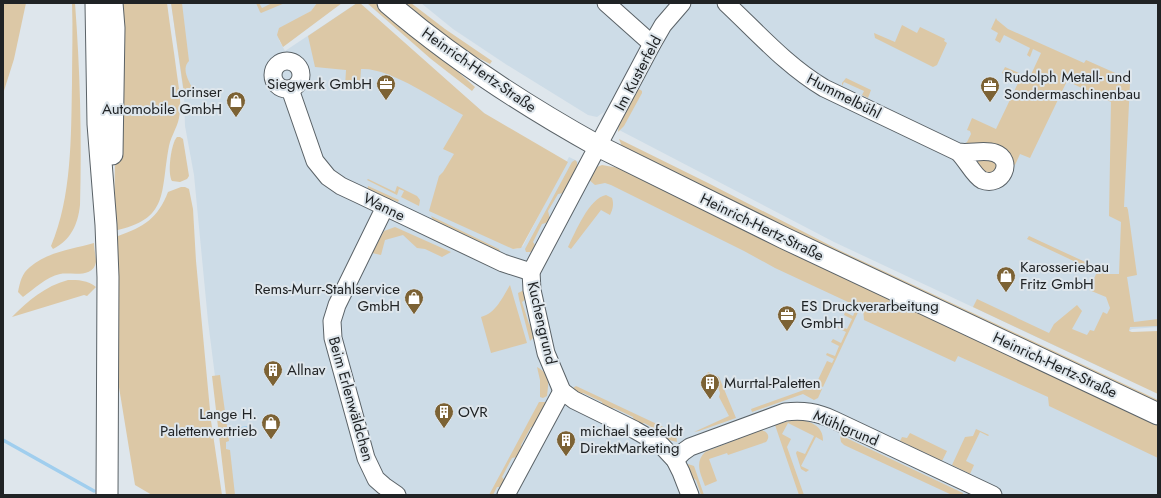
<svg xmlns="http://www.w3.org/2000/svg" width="1161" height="498" font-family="Jost,sans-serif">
  <rect width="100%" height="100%" fill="#dee6ec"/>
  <!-- built -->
  <g fill="#cddce7">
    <path d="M171,3H317L311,11L301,17L279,40L285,51L357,3L484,113L513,249H517L523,246L569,157L1158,439V495H230L208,321L194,175L185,126L184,96Z"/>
    <path d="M421,3H1158V327L1132,329L1129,331L1111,372L834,242L600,120L604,112L597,117L588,115L507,65L453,29Z"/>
  </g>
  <!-- green -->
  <g fill="#dcc8a6">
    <path d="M3,3H26L14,59L3,94Z"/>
    <path d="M72,3H75C80,69 82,139 80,205C78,224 71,240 53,249L51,246C72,197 71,136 72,83C72,56 73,30 72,3Z"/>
    <path d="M117,3H167C170,27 174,51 177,75C179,89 182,104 179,118C177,128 171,136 169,146C160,193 170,219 114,231Z"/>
    <path d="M171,3H182L189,61C180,70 191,84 195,93L189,96L184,93Z"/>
    <path d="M256,3H259L262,8L272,3H285L261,13L260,12Z"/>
    <path d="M317,3H342L283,47L277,35L279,28L311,11Z"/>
    <path d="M357,3H360L484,113L568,162L521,248L513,249L429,211L439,176L443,172L454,154L443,149L463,115C438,101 389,67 361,69L360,85L345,87L346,70L315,67L308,36Z"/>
    <path d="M367,3H376L439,55L475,87L472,91L431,59Z"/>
    <path d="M397,3H411L445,29L492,61L490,64L465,51Z"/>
    <path d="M996,18L997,20L1008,29L1084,63L1086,60L1131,80L1130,83L1124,207H1127L1128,210L1137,275L1127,277L1134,322L1158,319V326L1130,327L1129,331L1132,332L1158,331V394L973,307L977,299L1049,333L1054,324L1077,305L1082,311L1072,329L1087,335L1090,330L1094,331L1103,312L1107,314L1110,308L1106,297L1089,290L1097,272L1027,239L1029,236L1107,272V274H1119L1121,222L1109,216L1111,102L1067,81L1030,158L1020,154L1015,165L1013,164L1007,150L993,143L967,146L964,144L967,142L971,134L970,131L967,130L972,118L996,129L1019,81L1002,73L1005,67L1019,73L1018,76L1028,81L1041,53L1033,49L1030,57L1027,55L1030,48L1004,35L1000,43L995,40L998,33L991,29Z"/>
    <path d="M902,25L917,33L920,27L945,39L944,41L947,43L937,65L933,67L875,38L874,33L895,42Z"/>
    <path d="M846,78L871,90L868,98L862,95L864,91L844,82L842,86V83Z"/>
    <path d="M639,89L642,91V93L624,126L618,132L619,124L634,90Z"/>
    <path d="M177,137H180L183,139L189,176L187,179L180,182L172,181C167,174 171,143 177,137Z"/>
    <path d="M619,139L708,183L841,251L1158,400V408L623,149Z"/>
    <path d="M992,159L998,166L994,174L984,173L978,165V160Z"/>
    <path d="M575,160L577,162V168L564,193L558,194L548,211L550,219L546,223L542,224L533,242L535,245L531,252H526L525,249L572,162Z"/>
    <path d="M602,165L619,168L1158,422V458L1049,406L1048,397L958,356L955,362L864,320L863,309L775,268L744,251L611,185L605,183L595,185L588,179L594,168Z"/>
    <path d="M368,179L395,192L397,186L417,196L420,200L419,206L401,197L404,191L399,189L397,195L367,180Z"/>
    <path d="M368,186L399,200L398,202L393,200L387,202L367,191Z"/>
    <path d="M181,187H185L189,189L193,209L196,261L211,421L222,495H152L135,485L117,375L115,246H118V236C144,227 158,218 168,192Z"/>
    <path d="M606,195L612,198C614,204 613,209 610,215L601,210L571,249L568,247C575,233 589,198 606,195Z"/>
    <path d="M431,216L499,249L500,251H498L434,222Z"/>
    <path d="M395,227L451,252L442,257L425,249L417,248L403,235L385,240L381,255L372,253L384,231Z"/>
    <path d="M94,243C94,249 96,257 96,262C93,279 71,272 60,274C46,277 34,289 23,297L18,292C20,282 22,273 30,267C47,252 73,249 94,243Z"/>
    <path d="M68,280C78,280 88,280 96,287L87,296L84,295L12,317C28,301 45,286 68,280Z"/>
    <path d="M510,285L527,343L491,353L481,317C496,313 502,298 510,285Z"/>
    <path d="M524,290L526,299L522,302L529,324L535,326V336L530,341L519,299L518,293Z"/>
    <path d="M849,304L860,308L823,387L816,384L827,361L832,363L834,359L826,355L827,353L835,356L839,346L831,342L833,339L841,343L846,332L838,328L839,326L847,329L852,319L844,315L845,312L853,316L856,309L848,306Z"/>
    <path d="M537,367C550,374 549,382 547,396L543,398L540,397V380Z"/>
    <path d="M708,372L719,377L736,418L699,431L694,432L729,416L719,397L720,393L717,384L712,382L713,379L706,376Z"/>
    <path d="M220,375L229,441L226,442V449L230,450L235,495H226L212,376Z"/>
    <path d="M576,386L676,433L677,442L665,439L658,434L657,430L644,423L641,425L634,422L633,417L614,408L608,410L603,407L602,402L583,393L578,396L570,390Z"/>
    <path d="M815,386L822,389L818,398L814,400L803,394L752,412L751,409Z"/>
    <path d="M539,402H546L536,426L531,427L521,445L523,449L517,457L512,458L502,477L505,481L502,487H497L493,495H489Z"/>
    <path d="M793,420C806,419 824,424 823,441L816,437L801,466L809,470L806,472L801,469L796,453L797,451L805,454L814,436L788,423L782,434L791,439L787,447L804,495H799L775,425Z"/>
    <path d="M976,429L989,435L988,436L980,432L966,461L974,465L970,474L952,465L965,437L973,436Z"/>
    <path d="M761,430C767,431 771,436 766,442L728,455L727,453L709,459L717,481L705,486C701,474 694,463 705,452Z"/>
    <path d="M910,433L947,451L942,461L900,441L902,437L907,438Z"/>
    <path d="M840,435L963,493V495H952L844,445L841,442Z"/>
    <path d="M688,464L694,466L704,495H701L696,480C690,477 688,471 688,464Z"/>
  </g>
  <!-- water -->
  <path fill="#a0ceee" d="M247,426L248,433L232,435V431L235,428Z"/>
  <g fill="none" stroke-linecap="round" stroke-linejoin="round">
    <!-- stream -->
    <path stroke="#a0ceee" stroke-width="3.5" d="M3,440L94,491"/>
    <defs>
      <g id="minor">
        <path d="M606,3L652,44"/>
        <path d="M682,3L663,25L652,44L531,272L532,290L546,353L562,391L574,400L635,430L661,445L675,460L681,472L690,495"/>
        <path d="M726,3C758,33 787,66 824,88L958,152C971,154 984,149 995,153C1015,160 1002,188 982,180C974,176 966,159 958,152"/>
        <circle cx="287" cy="75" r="14"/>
        <path d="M290,89L315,161L328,177L341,186L356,193L503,263L531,272"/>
        <path d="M385,207L337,305L332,321L333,338L366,458L376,479L384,486L397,495"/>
        <path d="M675,460L683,452L690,447L785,412C803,410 817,412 834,420L993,495"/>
        <path d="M506,495L562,391"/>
      </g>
      <g id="major">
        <path d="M96,3L98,124L106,225L108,277L107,495"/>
        <path d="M388,3C452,58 524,105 598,146L784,238L1158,414"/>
        <path d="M112,154L114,28L112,3"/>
      </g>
    </defs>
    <!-- minor casing -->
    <use href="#minor" stroke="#5a6267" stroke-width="19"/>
    <!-- major casing -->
    <use href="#major" stroke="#5a6267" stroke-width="23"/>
    <!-- minor -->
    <use href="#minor" stroke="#fff" stroke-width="17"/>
    <!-- major -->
    <use href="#major" stroke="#fff" stroke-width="21"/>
  </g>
  <!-- icons -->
  <defs>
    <symbol id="office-pin" viewBox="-11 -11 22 30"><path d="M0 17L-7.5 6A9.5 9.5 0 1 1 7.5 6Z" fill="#7c6234" stroke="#dee6ec"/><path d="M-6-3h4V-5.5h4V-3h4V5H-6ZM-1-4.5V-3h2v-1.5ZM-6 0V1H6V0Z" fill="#fff"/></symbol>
    <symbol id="shop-pin" viewBox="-11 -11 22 30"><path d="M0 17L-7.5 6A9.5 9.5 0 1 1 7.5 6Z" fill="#7c6234" stroke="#dee6ec"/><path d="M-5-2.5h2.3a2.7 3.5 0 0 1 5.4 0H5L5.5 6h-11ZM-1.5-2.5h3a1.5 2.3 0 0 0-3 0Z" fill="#fff"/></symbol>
    <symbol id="building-pin" viewBox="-11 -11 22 30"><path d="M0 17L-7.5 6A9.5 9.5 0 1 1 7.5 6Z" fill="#7c6234" stroke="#dee6ec"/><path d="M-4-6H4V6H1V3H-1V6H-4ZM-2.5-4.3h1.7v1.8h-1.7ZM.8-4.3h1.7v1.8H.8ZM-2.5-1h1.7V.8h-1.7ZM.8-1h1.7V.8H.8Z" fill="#fff"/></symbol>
  </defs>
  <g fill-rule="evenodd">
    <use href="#office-pin" x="375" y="73" width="22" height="30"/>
    <use href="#office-pin" x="979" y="75" width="22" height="30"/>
    <use href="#shop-pin" x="225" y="90" width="22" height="30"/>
    <use href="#shop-pin" x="995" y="265" width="22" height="30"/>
    <use href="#shop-pin" x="403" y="287" width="22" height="30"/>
    <use href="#office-pin" x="776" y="304" width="22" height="30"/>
    <use href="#building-pin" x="262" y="359" width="22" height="30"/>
    <use href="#building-pin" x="699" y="372" width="22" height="30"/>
    <use href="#building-pin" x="433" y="401" width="22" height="30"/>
    <use href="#shop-pin" x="260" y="412" width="22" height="30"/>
    <use href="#building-pin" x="555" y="429" width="22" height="30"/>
  </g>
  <g text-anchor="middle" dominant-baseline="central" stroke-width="4" stroke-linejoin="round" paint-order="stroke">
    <!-- street labels -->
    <g font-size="15" fill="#202325" stroke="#dee6ec">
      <text transform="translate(479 70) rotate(35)">Heinrich-Hertz-Straße</text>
      <text transform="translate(638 73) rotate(-62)">Im Kusterfeld</text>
      <text transform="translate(844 96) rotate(27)">Hummelbühl</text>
      <text transform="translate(384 207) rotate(26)">Wanne</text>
      <text transform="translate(762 227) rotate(26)">Heinrich-Hertz-Straße</text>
      <text transform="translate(542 323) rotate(77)">Kuchengrund</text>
      <text transform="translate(1055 365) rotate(25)">Heinrich-Hertz-Straße</text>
      <text transform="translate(351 399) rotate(74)">Beim Erlenwäldchen</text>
      <text transform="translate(846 428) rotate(23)">Mühlgrund</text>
    </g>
    <!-- poi labels -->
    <g font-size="15" fill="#202325" stroke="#dee6ec" text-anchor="start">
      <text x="1004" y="77">Rudolph Metall- und<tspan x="1004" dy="17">Sondermaschinenbau</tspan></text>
      <text x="372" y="84" text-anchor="end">Siegwerk GmbH</text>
      <text x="222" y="92" text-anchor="end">Lorinser<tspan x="222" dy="17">Automobile GmbH</tspan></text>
      <text x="1020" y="267">Karosseriebau<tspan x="1020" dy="17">Fritz GmbH</tspan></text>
      <text x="400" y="289" text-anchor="end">Rems-Murr-Stahlservice<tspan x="400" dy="17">GmbH</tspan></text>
      <text x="801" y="306">ES Druckverarbeitung<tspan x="801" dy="17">GmbH</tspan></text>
      <text x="287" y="370">Allnav</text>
      <text x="724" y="383">Murrtal-Paletten</text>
      <text x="458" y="412">OVR</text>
      <text x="257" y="414" text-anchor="end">Lange H.<tspan x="257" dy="17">Palettenvertrieb</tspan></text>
      <text x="580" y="431">michael seefeldt<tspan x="580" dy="17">DirektMarketing</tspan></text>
    </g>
  </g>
  <!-- border -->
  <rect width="1161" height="498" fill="none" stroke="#202325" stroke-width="8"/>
</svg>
